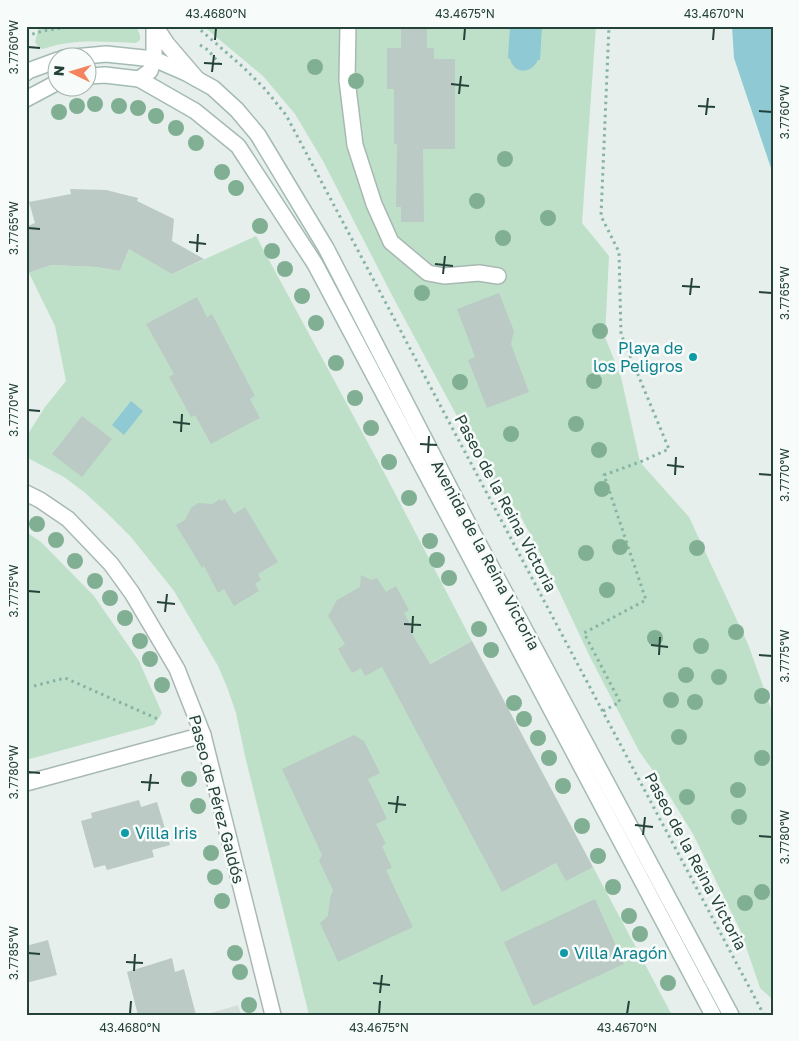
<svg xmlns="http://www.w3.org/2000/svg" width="799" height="1041" font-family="'Golos Text',sans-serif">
  <rect width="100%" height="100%" fill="#e6efeb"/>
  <!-- built -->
  <path fill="#d4dfda" d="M238,1005L241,1015H203L221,1010Z"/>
  <!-- green -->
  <g fill="#bfe0c8">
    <path d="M39,26H136L140,35V40L136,43C104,42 74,38 43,49L39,48L35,42Z"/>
    <path d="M203,26H596L582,223L609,256L605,337L621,377L640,462L689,517L748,644L773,714V1000L760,988L741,932L693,834L661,782L639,751L590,657L550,572L520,515L486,470L395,301L323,161L295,114L263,76Z"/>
    <path d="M256,236L387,478L472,641L392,684L502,891L556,863L593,867L672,1015H309L245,756L236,713L227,687L218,666L174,591L131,537L107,513L84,492L64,477L26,457V437L45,407L66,381L55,326L29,273L51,265L96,267L120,271L129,249L150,256L172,274Z"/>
    <path d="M26,532L41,542L94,596L139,661L162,713L154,725L26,760Z"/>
  </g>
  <!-- water -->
  <g fill="#8ec9d4">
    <path d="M510,26H542L540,60H538C531,74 515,75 510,59L508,58Z"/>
    <path d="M732,26H773V174L734,58Z"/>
    <path d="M131,401L143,411L124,435L112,425Z"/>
  </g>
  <!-- building -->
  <g fill="#bbcac4">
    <path d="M401,26H427V48H434V59H455V149H423L424,222H401V207H396L397,144H394V89H387V48H401Z"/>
    <path d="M70,189L106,190L138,198L137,201L174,219L172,241L204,259L172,274L129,249L120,271L96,267L51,265L26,274V227L35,223L29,202L71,194Z"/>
    <path d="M499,293L514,331L511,344L529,392L487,408L468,360L475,357L457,309Z"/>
    <path d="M197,297L207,317L212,314L255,396L250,399L260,418L211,444L195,415L191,417L169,377L174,374L146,324Z"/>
    <path d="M82,416L112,439L82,477L52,454Z"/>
    <path d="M220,499L221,501L225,499L234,514L245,507L278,562L258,574L261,580L255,584L259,591L234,606L224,589L218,593L204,566L202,568L176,525L185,520L191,508L198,503L212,504Z"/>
    <path d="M361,575L371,580L377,578L386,592L396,586L409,610L404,613L413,629L411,632L430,664L472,641L593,867L566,881L556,863L502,892L382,667L365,676L361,668L352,673L338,649L345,644L328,616L337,600L360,587Z"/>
    <path d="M354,735L364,741L380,773L368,779L387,819L376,824L386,844L382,846L392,868L386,870L413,927L338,962L320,923L328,916L330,898L333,890L319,861L322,855L282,769Z"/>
    <path d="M139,800L141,807L157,802L170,845L152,850L154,857L107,870L105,865L94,868L81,821L92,818L91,813Z"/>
    <path d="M595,899L624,964L533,1006L504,942Z"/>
    <path d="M48,940L57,975L26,983V946Z"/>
    <path d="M172,958L175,972L184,969L196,1015H138L127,972Z"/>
  </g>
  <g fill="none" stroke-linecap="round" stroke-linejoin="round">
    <defs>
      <path id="lane" d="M348,26L347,80L355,145L374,204L391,242L428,273L444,276L479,273L498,276"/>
      <g id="street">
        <path d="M155,26L167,44L197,79"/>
        <path d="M139,79L150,71L154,59V26"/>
        <path d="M26,493L40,500L68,519L111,564L132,593L177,669L203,735L273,1015"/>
        <path d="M26,783L203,735"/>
      </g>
      <g id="secondary">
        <path d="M63,58L106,54L154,59L186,73L213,88L237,110L258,135L326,248L474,535L731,1015"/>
        <path d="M26,73L28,71L58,60"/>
        <path d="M88,76L105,75L139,79L195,111L238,146L315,264L713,1015"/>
        <path d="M26,99L58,82"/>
      </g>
    </defs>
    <!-- lane casing -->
    <use href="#lane" stroke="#a8b8b2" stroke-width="18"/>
    <!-- street casing -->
    <use href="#street" stroke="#a8b8b2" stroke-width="18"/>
    <!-- secondary casing -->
    <use href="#secondary" stroke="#a4bbb3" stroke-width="18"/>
    <!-- path -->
    <g stroke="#86b3a5" stroke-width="3" stroke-dasharray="2.5 4" stroke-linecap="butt">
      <path d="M196,26L243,67L265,89L286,115L764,1015"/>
      <path d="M26,36L43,31L73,26"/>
      <path d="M200,45L208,50L219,63"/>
      <path d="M34,686L65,678L158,719"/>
      <path d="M603,711L620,702L584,633L646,600L604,475L640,462L669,449L621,334L619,252L601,216L609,26"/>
    </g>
    <!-- lane -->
    <use href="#lane" stroke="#fff" stroke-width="15"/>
    <!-- street -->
    <use href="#street" stroke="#fff" stroke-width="15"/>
    <!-- secondary -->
    <use href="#secondary" stroke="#fff" stroke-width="15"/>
  </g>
  <!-- trees -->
  <g fill="#80af93">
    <circle cx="315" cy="67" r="8"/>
    <circle cx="356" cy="81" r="8"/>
    <circle cx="95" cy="104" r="8"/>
    <circle cx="77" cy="106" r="8"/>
    <circle cx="119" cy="106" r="8"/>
    <circle cx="138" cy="108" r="8"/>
    <circle cx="59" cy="112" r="8"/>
    <circle cx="156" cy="116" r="8"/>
    <circle cx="176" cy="128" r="8"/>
    <circle cx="196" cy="143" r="8"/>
    <circle cx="505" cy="159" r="8"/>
    <circle cx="222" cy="172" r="8"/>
    <circle cx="236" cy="188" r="8"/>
    <circle cx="477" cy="201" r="8"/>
    <circle cx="548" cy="218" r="8"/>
    <circle cx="260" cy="226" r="8"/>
    <circle cx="503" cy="238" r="8"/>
    <circle cx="272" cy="251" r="8"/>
    <circle cx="285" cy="269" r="8"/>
    <circle cx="422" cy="293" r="8"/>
    <circle cx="302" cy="296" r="8"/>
    <circle cx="316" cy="323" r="8"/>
    <circle cx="600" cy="331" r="8"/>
    <circle cx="336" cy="363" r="8"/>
    <circle cx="594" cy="381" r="8"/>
    <circle cx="460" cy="382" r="8"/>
    <circle cx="355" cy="398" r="8"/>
    <circle cx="576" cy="424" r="8"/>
    <circle cx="371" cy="428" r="8"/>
    <circle cx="511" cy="434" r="8"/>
    <circle cx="599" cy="450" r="8"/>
    <circle cx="389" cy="462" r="8"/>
    <circle cx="602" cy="489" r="8"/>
    <circle cx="409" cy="498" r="8"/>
    <circle cx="37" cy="524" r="8"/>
    <circle cx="56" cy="540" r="8"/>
    <circle cx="430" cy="541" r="8"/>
    <circle cx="620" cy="547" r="8"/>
    <circle cx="697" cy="548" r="8"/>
    <circle cx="586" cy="553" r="8"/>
    <circle cx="437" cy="560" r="8"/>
    <circle cx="75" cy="561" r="8"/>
    <circle cx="449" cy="578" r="8"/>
    <circle cx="95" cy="581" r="8"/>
    <circle cx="607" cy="590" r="8"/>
    <circle cx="110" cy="598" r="8"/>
    <circle cx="125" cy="618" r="8"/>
    <circle cx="479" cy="629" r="8"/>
    <circle cx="736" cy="632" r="8"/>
    <circle cx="655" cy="638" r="8"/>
    <circle cx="140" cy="641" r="8"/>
    <circle cx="701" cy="646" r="8"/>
    <circle cx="491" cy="650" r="8"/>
    <circle cx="150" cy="659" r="8"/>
    <circle cx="686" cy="675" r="8"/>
    <circle cx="719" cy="677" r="8"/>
    <circle cx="162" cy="685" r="8"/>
    <circle cx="762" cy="696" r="8"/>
    <circle cx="671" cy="700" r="8"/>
    <circle cx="695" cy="702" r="8"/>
    <circle cx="514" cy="703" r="8"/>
    <circle cx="524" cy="719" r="8"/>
    <circle cx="679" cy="737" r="8"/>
    <circle cx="538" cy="738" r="8"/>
    <circle cx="549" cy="758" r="8"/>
    <circle cx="762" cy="758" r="8"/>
    <circle cx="189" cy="779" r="8"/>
    <circle cx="563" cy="786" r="8"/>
    <circle cx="738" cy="790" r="8"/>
    <circle cx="687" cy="797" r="8"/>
    <circle cx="198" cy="806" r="8"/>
    <circle cx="739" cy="817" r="8"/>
    <circle cx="582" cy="826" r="8"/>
    <circle cx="211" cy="853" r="8"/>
    <circle cx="598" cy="856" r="8"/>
    <circle cx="215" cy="877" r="8"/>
    <circle cx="613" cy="887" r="8"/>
    <circle cx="762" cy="892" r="8"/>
    <circle cx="222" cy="901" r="8"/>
    <circle cx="745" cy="903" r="8"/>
    <circle cx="629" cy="916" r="8"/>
    <circle cx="640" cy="934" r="8"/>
    <circle cx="235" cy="953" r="8"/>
    <circle cx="240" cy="972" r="8"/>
    <circle cx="668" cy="983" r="8"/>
    <circle cx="249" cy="1005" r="8"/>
  </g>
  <!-- ticks -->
  <path fill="none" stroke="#24423a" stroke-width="2" d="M215,40L216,28M464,40L465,28M713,40L714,28M28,47L40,48M204,63L222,64M212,72L214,55M451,84L469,86M459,94L461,76M698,106L715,107M759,111L772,112M706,115L708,98M28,228L40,229M189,242L206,244M197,252L198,234M435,264L453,266M443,274L445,256M682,286L700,287M759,292L772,293M690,295L692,278M28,410L40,411M173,422L190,424M181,432L182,414M420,444L437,445M428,453L429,436M667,465L684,467M759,474L772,475M675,475L676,457M28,591L40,592M157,602L175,604M165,612L167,594M404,624L421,625M412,633L413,616M651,645L668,647M659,655L660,637M759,655L772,656M28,772L40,773M141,782L159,783M149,791L151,774M388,803L406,805M396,813L398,796M635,825L653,827M643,835L645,817M759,836L772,837M28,953L40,954M126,962L143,963M134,971L135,954M373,983L390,985M380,993L382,975M130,1014L131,1001M379,1014L380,1001M627,1014L629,1001"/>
  <!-- markers -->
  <g fill="#0f9aa8" stroke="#f7fbf9" stroke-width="2">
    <circle cx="693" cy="357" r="5"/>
    <circle cx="125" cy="833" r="5"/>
    <circle cx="564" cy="953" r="5"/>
  </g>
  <g text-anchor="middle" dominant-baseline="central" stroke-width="5" stroke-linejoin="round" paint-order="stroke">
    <!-- culture labels -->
    <g font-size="16" fill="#0d838f" stroke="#f7fbf9" text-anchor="start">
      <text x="683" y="348" text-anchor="end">Playa de<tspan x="683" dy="18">los Peligros</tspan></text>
      <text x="135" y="833">Villa Iris</text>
      <text x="574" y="953">Villa Aragón</text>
    </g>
    <!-- street labels -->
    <g font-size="16" fill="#24423a" stroke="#f7fbf9">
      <text transform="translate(506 503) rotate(62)">Paseo de la Reina Victoria</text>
      <text transform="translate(486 555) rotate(62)">Avenida de la Reina Victoria</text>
      <text transform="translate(217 799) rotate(75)">Paseo de Pérez Galdós</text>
      <text transform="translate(696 861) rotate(62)">Paseo de la Reina Victoria</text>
    </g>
  </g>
  <!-- border -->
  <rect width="799" height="1041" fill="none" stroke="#f7fbf9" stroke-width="55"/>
  <!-- north arrow -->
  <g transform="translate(72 72) rotate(275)"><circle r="24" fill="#f7fbf9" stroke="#a3b1ad"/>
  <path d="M0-4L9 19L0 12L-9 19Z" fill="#f4845f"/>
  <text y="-8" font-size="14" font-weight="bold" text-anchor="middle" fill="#24423a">N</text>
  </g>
  <rect x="28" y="28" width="744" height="986" fill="none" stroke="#24423a" stroke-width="2"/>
  <g font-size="12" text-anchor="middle" fill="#24423a">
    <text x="216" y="18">43.4680°N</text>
    <text x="465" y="18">43.4675°N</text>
    <text x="714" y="18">43.4670°N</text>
    <text transform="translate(14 47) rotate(-90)" y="4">3.7760°W</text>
    <text transform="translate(785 112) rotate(-90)" y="4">3.7760°W</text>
    <text transform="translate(14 228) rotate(-90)" y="4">3.7765°W</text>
    <text transform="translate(785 293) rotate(-90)" y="4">3.7765°W</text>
    <text transform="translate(14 410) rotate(-90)" y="4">3.7770°W</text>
    <text transform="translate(785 475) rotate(-90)" y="4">3.7770°W</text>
    <text transform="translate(14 591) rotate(-90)" y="4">3.7775°W</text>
    <text transform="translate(785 656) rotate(-90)" y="4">3.7775°W</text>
    <text transform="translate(14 772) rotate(-90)" y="4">3.7780°W</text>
    <text transform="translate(785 837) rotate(-90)" y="4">3.7780°W</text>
    <text transform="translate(14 953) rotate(-90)" y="4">3.7785°W</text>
    <text x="130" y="1032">43.4680°N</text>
    <text x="379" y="1032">43.4675°N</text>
    <text x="627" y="1032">43.4670°N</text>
  </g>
</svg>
